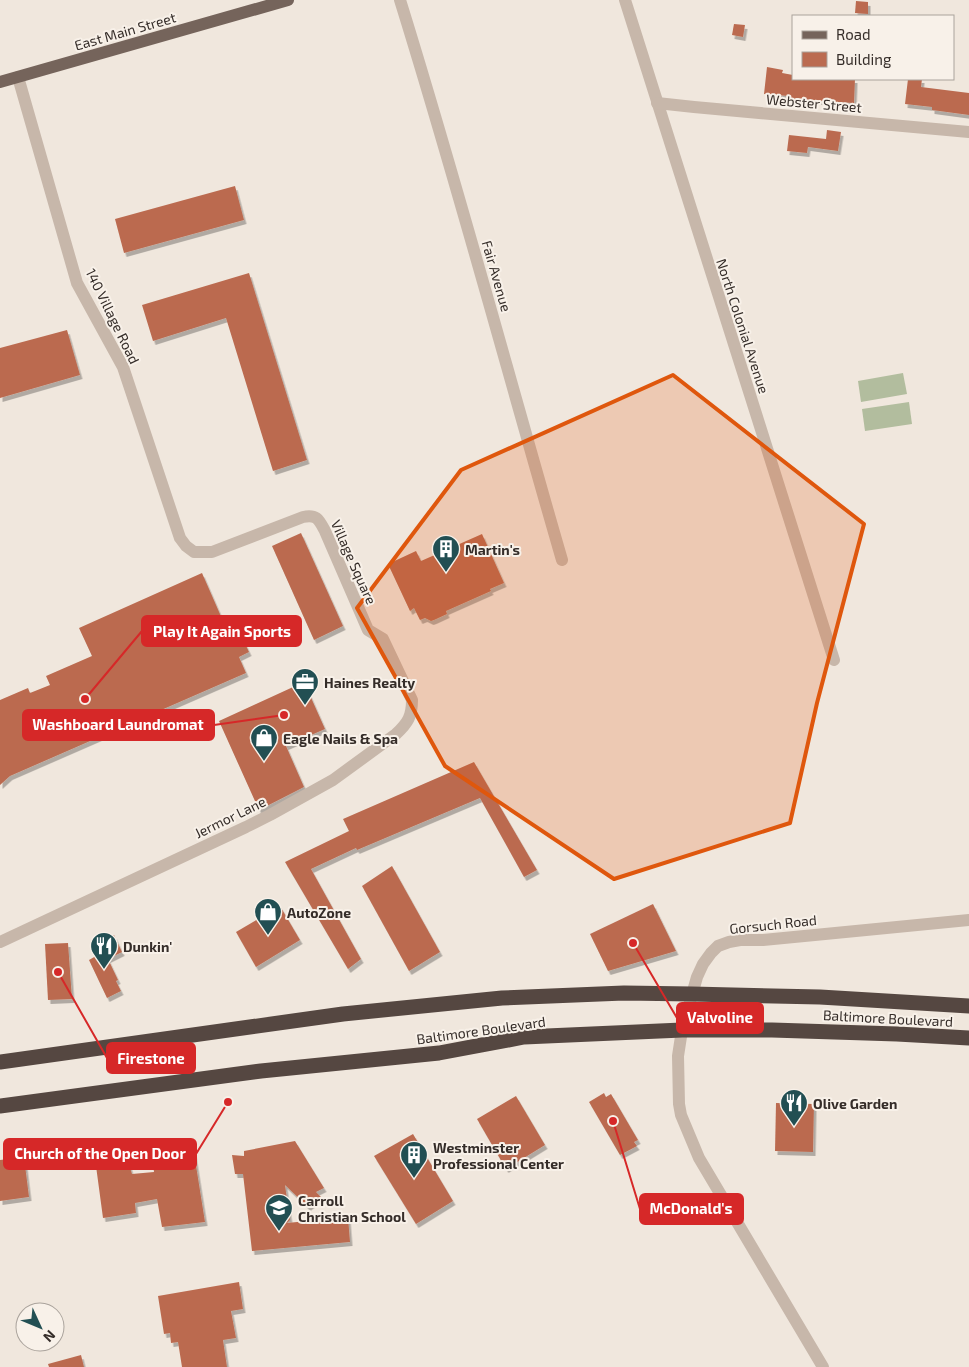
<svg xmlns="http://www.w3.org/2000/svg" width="969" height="1367" font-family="'Exo 2',sans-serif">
  <defs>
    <filter id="shadow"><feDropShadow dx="2.5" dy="4" stdDeviation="0" flood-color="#0004"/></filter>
  </defs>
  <rect width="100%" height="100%" fill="#f0e7dd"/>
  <!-- green -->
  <g fill="#b2bd9e">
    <path d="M903,373L907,394L861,402L858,381Z"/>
    <path d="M909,402L912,424L865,431L862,409Z"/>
  </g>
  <!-- building -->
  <g fill="#bb6b50" filter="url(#shadow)">
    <path d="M856,1L868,2V14L855,13Z"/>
    <path d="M734,24L745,25L743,37L732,35Z"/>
    <path d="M767,67L783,70L782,73L793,75V79H855L854,103L806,100L789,98V96L764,94Z"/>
    <path d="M908,79H922L921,87L969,93V115L932,110V107L905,104Z"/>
    <path d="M827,130L841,132L838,151L808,147L807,153L787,151L789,135L826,139Z"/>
    <path d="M235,186L244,220L124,253L115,219Z"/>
    <path d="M249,273L307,460L273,471L226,318L153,341L142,305Z"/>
    <path d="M67,330L80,375L0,398V348Z"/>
    <path d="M301,533L343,626L314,640L272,546Z"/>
    <path d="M482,534L504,583L490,589L491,591L446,611L447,614L434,620L431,621L425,618L420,620L414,608L410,611L388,564L416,551L421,561Z"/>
    <path d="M202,573L230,637L240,633L249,652L239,657L246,673L10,776L0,785V700L28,688L30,693L50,685L46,676L92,656L79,628Z"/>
    <path d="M304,682L325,729L286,746L304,787L259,810L219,721Z"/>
    <path d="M474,762L537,870L524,877L480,798L357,850L356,848L311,869L361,959L348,969L285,862L349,831L343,819Z"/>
    <path d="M392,866L440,952L409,971L362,886Z"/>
    <path d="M653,904L676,951L608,971L590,934Z"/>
    <path d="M280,906L300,940L256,967L236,932Z"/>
    <path d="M114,935L122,952L108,959L118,980L116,981L121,991L107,998L89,960L96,956L91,946Z"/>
    <path d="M68,943L72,999L48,1000L45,944Z"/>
    <path d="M604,1093L606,1097L611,1094L638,1140L634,1142L637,1146L620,1155L589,1102Z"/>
    <path d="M516,1096L545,1145L506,1169L477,1119Z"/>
    <path d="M776,1103L814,1104L813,1152L775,1151Z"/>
    <path d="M413,1134L453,1201L416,1224L374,1156Z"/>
    <path d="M295,1141L324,1188L316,1192L321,1197L308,1207L285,1185L290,1220L287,1223L348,1217L350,1242L252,1251L243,1174H235L232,1155L244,1156V1151Z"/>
    <path d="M194,1153L205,1222L162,1227L157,1199L135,1203L136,1213L103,1218L96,1166L128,1161L132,1174L154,1172L152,1157Z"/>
    <path d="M24,1157L29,1197L0,1201V1160Z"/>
    <path d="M239,1282L243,1309L231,1311L236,1338L223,1340L227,1367H182L178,1342L171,1343L170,1333L164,1334L158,1296Z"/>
    <path d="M81,1355L84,1367H49L48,1364Z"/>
  </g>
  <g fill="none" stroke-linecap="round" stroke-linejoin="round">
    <!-- minor -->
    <g stroke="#c7b7aa" stroke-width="12">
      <path d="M400,0C458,186 508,374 562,560"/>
      <path d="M625,0L834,660"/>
      <path d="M657,103L694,107L969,132"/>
      <path d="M0,942L246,827L270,815L333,780L396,734C408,723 412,716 412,700L383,639L368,630L325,531C319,520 317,514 303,517L212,552H194L186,546L180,538L123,367L77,283L18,77"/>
      <path d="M823,1367L699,1158L681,1115L679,1104L678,1056L682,1030L697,977L703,964L711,953L718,946L729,942L740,940H763L825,934L969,920"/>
    </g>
    <!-- major -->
    <path stroke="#75645b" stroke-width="12" d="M0,82L288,0"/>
    <!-- highway -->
    <g stroke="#554741" stroke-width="15">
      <path d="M0,1062L343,1014L502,998L624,993L692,994L820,997L969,1006"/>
      <path d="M0,1106L261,1071L439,1053L524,1037L682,1030H772L897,1034L969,1038"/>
    </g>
  </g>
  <!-- marked area -->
  <path fill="#df570d" fill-opacity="0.2" stroke="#df570d" stroke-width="4" stroke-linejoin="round" d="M673,375L864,524L817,703L790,823L614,879L445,766L357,608L461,470Z"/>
  <!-- icons -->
  <defs>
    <symbol id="building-pin" viewBox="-11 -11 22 30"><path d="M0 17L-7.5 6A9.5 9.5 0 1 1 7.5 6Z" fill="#224f53" stroke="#f8f1e9"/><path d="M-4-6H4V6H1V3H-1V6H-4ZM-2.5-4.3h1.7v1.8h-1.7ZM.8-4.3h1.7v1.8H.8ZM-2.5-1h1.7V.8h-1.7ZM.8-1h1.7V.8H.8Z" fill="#fff"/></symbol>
    <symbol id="office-pin" viewBox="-11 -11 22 30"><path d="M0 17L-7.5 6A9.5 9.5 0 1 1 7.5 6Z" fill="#224f53" stroke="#f8f1e9"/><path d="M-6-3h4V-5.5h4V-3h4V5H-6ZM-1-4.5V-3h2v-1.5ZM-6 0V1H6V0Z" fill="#fff"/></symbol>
    <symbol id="shop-pin" viewBox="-11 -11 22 30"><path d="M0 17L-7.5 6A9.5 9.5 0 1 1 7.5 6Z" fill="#224f53" stroke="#f8f1e9"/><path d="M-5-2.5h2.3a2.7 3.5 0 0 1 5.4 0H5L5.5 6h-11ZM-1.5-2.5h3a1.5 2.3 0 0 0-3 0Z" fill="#fff"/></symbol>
    <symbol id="restaurant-pin" viewBox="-11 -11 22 30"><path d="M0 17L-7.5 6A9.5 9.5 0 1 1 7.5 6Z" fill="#224f53" stroke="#f8f1e9"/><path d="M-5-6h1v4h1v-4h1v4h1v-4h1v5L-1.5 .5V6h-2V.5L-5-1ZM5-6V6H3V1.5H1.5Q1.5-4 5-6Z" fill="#fff"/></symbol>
    <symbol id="school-pin" viewBox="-11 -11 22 30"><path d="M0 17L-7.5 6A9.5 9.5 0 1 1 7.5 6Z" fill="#224f53" stroke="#f8f1e9"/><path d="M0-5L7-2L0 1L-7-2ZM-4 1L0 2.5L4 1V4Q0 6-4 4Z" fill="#fff"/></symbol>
  </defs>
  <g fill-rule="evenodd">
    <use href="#building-pin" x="430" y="533" width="32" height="43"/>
    <use href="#office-pin" x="289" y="666" width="32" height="43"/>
    <use href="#shop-pin" x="248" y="722" width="32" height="43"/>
    <use href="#shop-pin" x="252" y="896" width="32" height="43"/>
    <use href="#restaurant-pin" x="88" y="930" width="32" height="43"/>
    <use href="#restaurant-pin" x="778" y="1087" width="32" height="43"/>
    <use href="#building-pin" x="398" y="1139" width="32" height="43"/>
    <use href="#school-pin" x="263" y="1192" width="32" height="43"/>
  </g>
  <g text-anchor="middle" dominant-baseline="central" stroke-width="4" stroke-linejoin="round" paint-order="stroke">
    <!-- street labels -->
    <g font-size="14" fill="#352d29" stroke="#f8f1e9">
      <text transform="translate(125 31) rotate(-16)">East Main Street</text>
      <text transform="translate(814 103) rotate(5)">Webster Street</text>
      <text transform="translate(497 276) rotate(74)">Fair Avenue</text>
      <text transform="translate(113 316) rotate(64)">140 Village Road</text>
      <text transform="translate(743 326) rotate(72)">North Colonial Avenue</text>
      <text transform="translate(354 562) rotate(66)">Village Square</text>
      <text transform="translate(230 817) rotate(-26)">Jermor Lane</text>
      <text transform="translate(773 924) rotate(-6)">Gorsuch Road</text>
      <text transform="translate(888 1018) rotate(3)">Baltimore Boulevard</text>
      <text transform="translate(481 1030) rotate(-8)">Baltimore Boulevard</text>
    </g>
    <!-- poi labels -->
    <g font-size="14" font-weight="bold" fill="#352d29" stroke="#f8f1e9" text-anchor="start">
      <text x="465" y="549">Martin's</text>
      <text x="324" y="682">Haines Realty</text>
      <text x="283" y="738">Eagle Nails &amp; Spa</text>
      <text x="287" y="912">AutoZone</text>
      <text x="123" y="946">Dunkin'</text>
      <text x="813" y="1103">Olive Garden</text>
      <text x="433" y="1147">Westminster<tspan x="433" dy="16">Professional Center</tspan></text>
      <text x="298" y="1200">Carroll<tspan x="298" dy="16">Christian School</tspan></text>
    </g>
  </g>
  <!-- callouts -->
  <path fill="none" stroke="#d62828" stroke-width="2" d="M85 699L142 631M284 715L214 725M633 943L677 1018M58 972L107 1058M228 1102L196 1154M613 1121L640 1209"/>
  <g fill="#d62828" stroke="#f8f1e9" stroke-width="2">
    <circle cx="85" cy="699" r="5"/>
    <circle cx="284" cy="715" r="5"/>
    <circle cx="633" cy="943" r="5"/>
    <circle cx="58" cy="972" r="5"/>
    <circle cx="228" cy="1102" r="5"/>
    <circle cx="613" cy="1121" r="5"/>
  </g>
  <g fill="#d62828" stroke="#d62828" stroke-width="2">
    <rect x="142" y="616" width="159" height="30" rx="5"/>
    <rect x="23" y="710" width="191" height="30" rx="5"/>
    <rect x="677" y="1003" width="86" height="30" rx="5"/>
    <rect x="107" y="1043" width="88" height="30" rx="5"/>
    <rect x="4" y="1139" width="192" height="30" rx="5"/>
    <rect x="640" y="1194" width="103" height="30" rx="5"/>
  </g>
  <g font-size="15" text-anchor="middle" font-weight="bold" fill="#fff">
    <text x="222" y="637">Play It Again Sports</text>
    <text x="118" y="730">Washboard Laundromat</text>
    <text x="720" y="1023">Valvoline</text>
    <text x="151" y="1064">Firestone</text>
    <text x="100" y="1159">Church of the Open Door</text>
    <text x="691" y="1214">McDonald's</text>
  </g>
  <!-- legend -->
  <rect x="792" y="15" width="162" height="65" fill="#f8f1e9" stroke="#aaa39c"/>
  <rect x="802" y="31" width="25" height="8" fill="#75645b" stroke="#aaa39c"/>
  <text x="836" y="40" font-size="15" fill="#352d29">Road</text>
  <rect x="802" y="52" width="25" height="15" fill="#bb6b50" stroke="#aaa39c"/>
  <text x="836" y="65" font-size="15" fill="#352d29">Building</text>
  <!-- north arrow -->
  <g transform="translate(40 1327) rotate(134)"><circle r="24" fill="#f8f1e9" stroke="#aaa39c"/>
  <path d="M0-4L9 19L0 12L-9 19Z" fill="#224f53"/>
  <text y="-8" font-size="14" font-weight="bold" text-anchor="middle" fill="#352d29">N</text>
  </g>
</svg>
